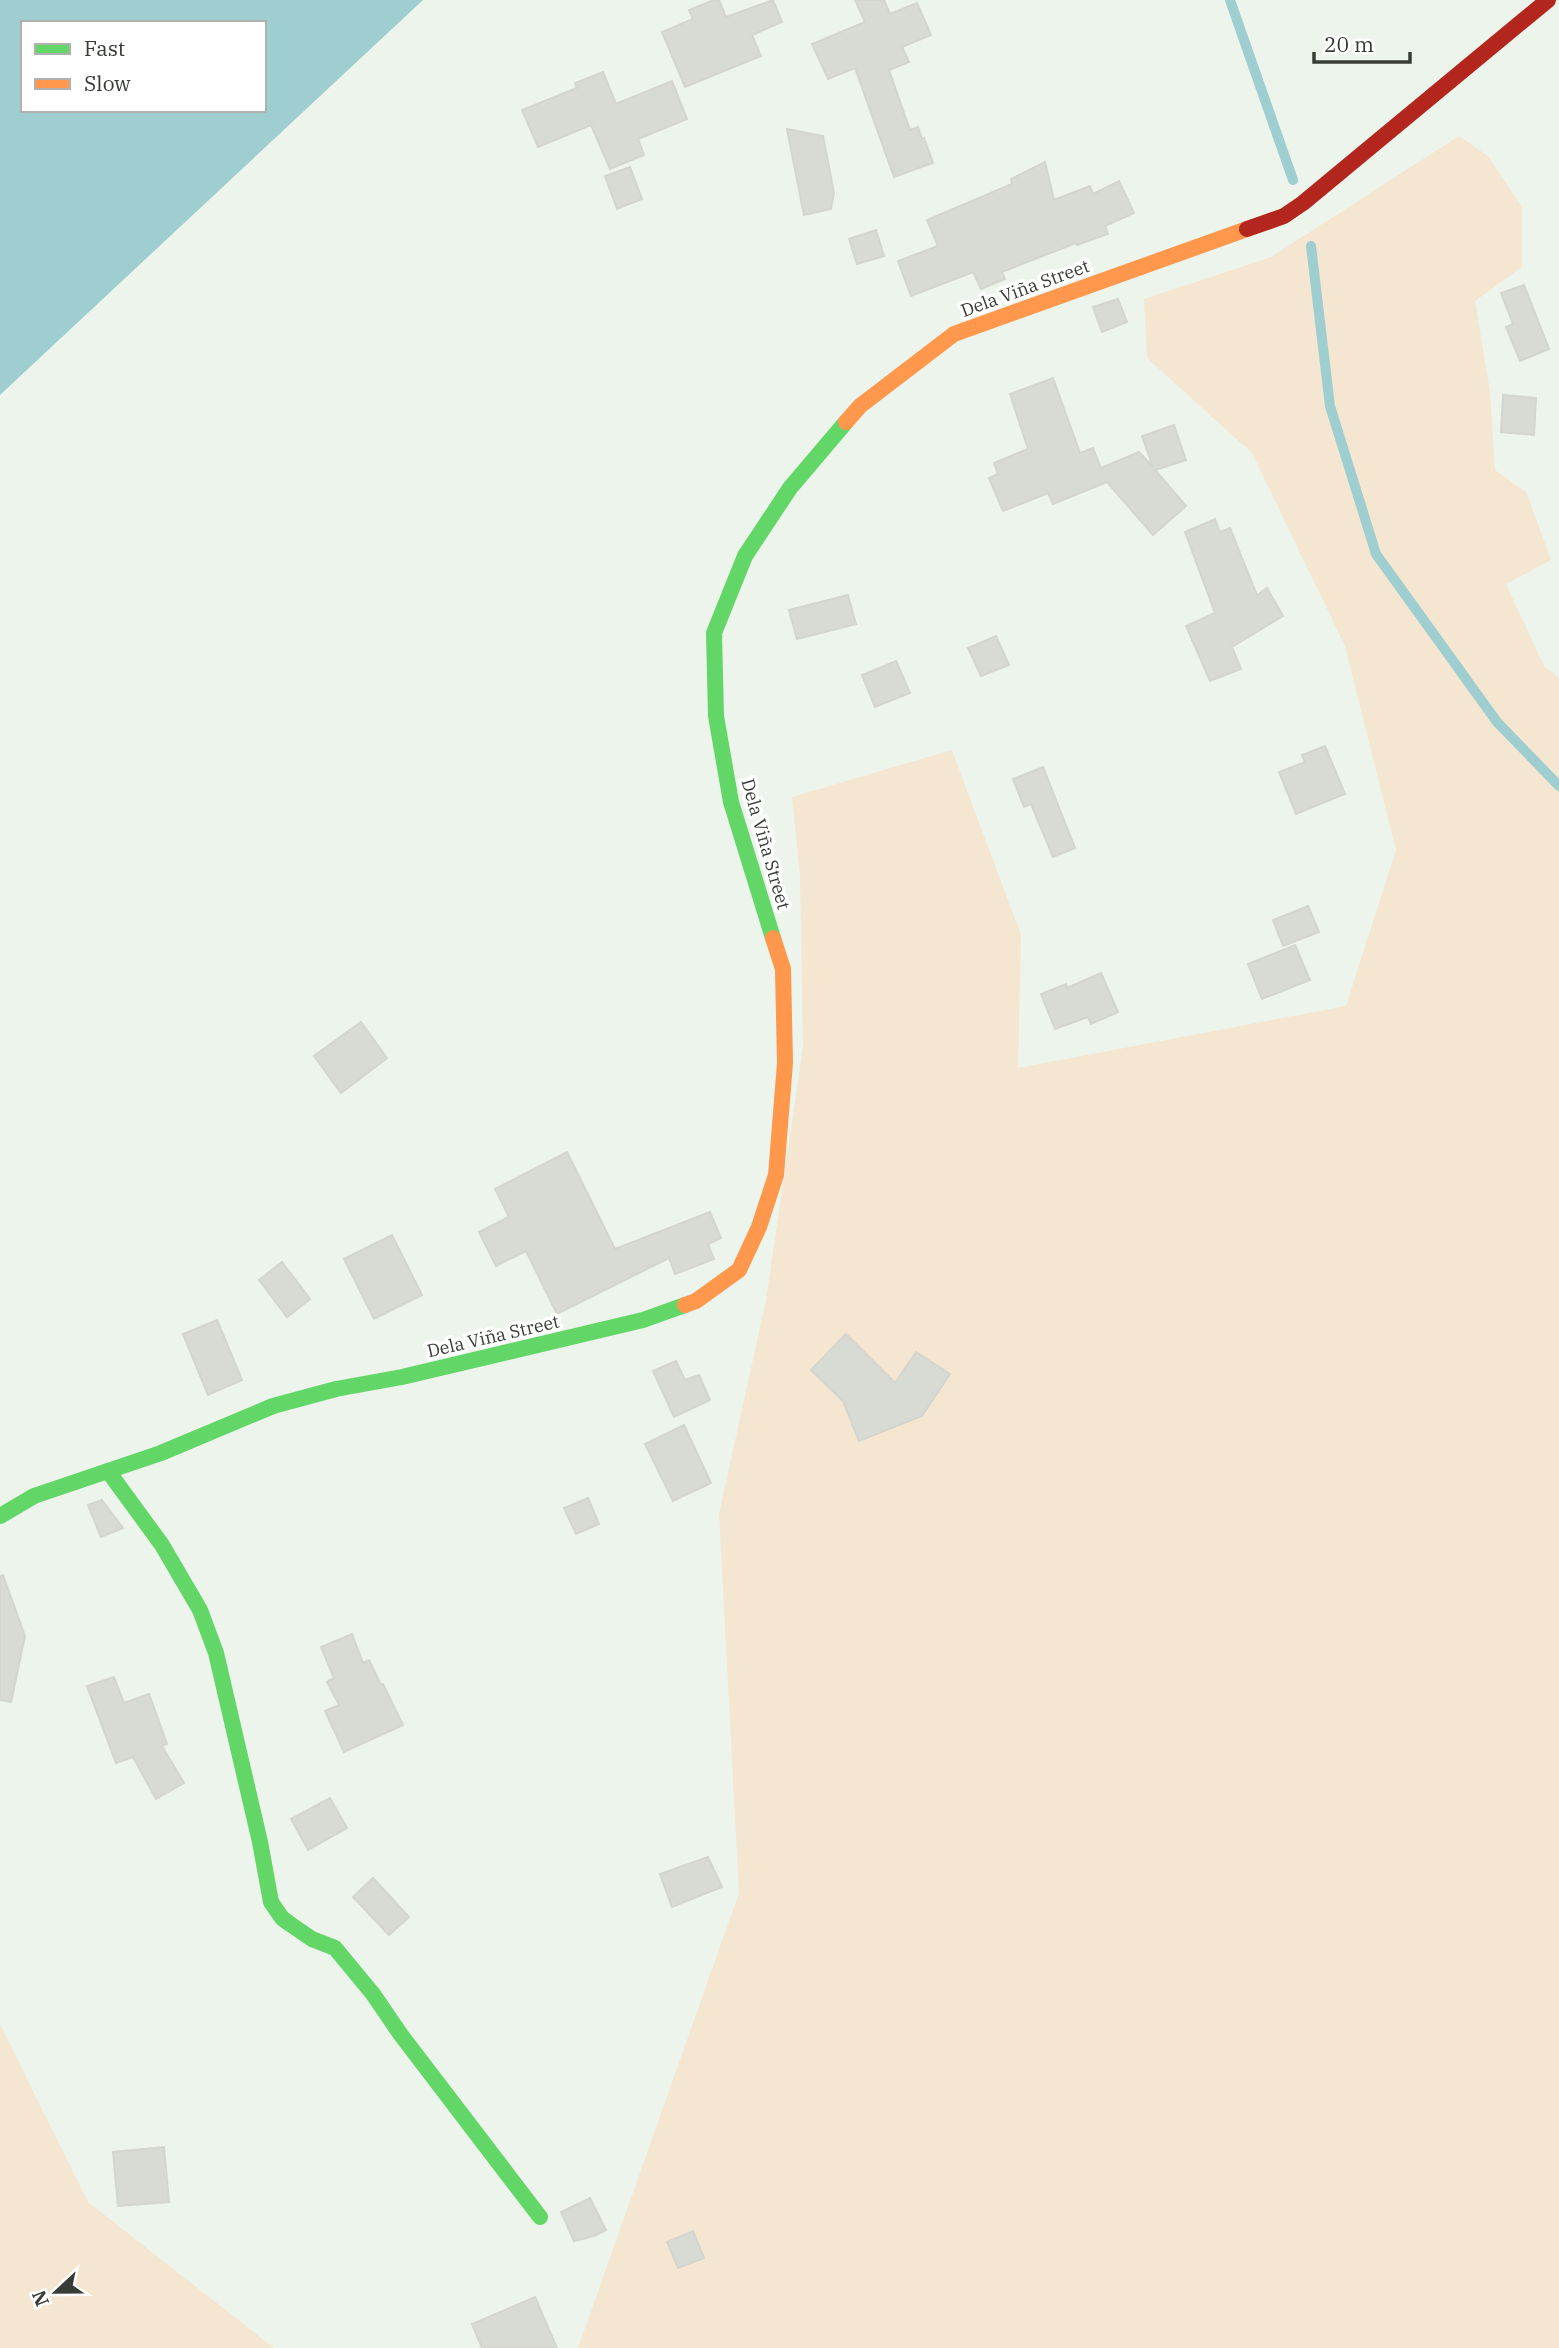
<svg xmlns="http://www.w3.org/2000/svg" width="1559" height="2348" font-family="'IBM Plex Serif',serif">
  <rect width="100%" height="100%" fill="#edf4ec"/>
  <!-- green -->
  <g fill="#f4e6d0">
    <path d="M1459,136L1488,156L1522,207V267L1475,301L1490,392L1495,470L1526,492L1551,560L1506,584L1544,666L1559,678V2348H578L739,1893L719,1514L766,1300L803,1047L800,875L792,797L952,750L1021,935L1018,1068L1346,1006L1396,850L1345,646L1252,453L1147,358L1144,299L1271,257Z"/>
    <path d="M0,2024L88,2202L274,2348H0Z"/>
  </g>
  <!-- water -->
  <path fill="#9fced1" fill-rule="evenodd" d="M0,0H423L0,395ZM23,23H264V110H23Z"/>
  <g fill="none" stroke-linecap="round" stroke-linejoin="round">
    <!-- stream -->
    <g stroke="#9fced1" stroke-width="10">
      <path d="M1230,0L1293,180"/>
      <path d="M1311,246L1330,406L1376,554L1497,722L1559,786"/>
    </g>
  </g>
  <!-- building -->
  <g fill="#d8dbd4" stroke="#d3d5ce" stroke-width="2">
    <path d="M714,0H719L726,17L773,0L782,22L752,35L761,56L685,87L662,32L693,19L689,10Z"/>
    <path d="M855,0H884L890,14L917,3L931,35L902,47L909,62L889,70L910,130L918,127L922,139L924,138L933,163L894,177L855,68L828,79L812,44L865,22Z"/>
    <path d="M603,72L616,104L672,81L687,119L638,139L644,155L610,169L591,125L538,147L522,110L577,88L575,83Z"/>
    <path d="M787,129L823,136L834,193L831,209L804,215Z"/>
    <path d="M1045,162L1054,200L1090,186L1093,194L1119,181L1134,213L1105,226L1108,234L1077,245L1076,243L1002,272L1005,279L981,289L973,272L911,296L898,261L938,246L927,220L1012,184L1011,179Z"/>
    <path d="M630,167L642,199L617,209L605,176Z"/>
    <path d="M876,230L884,256L857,264L849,239Z"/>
    <path d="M1524,285L1549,349L1520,361L1506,327L1513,324L1501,293Z"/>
    <path d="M1118,299L1127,322L1102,332L1093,307Z"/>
    <path d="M1053,378L1080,453L1093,448L1101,468L1139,452L1153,467L1142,436L1174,425L1186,460L1155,470L1186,506L1153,535L1107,482L1053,504L1048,493L1003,511L989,478L998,474L994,463L1028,449L1010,394Z"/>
    <path d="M1503,395L1536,398L1534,435L1501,432Z"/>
    <path d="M1215,519L1220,532L1230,528L1257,595L1267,588L1283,616L1232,647L1241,669L1210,681L1186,626L1215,613L1185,532Z"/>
    <path d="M848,595L856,624L797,639L789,610Z"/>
    <path d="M996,636L1009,665L981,676L968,648Z"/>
    <path d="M896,661L910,693L875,707L862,675Z"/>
    <path d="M1325,746L1345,794L1296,814L1279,772L1305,762L1302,755Z"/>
    <path d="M1043,767L1075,848L1053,857L1031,804L1024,807L1013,779Z"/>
    <path d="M1308,906L1319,932L1283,946L1273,920Z"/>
    <path d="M1295,945L1310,980L1262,999L1248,964Z"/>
    <path d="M1101,973L1118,1012L1091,1024L1088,1017L1055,1029L1041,994L1066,984L1067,988Z"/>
    <path d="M361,1022L387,1058L341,1093L314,1056Z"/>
    <path d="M567,1152L615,1249L710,1212L721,1238L708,1244L714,1259L675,1274L669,1258L557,1314L526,1251L496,1266L479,1232L509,1217L495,1189Z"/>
    <path d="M392,1235L422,1295L374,1319L344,1259Z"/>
    <path d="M282,1262L310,1299L287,1317L259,1280Z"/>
    <path d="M217,1320L242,1380L208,1395L183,1334Z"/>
    <path d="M846,1334L895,1383L916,1352L950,1374L922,1416L859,1441L843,1401L811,1370Z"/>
    <path d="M676,1361L685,1380L699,1375L710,1400L674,1417L653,1371Z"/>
    <path d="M684,1425L711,1483L673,1501L645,1444Z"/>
    <path d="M588,1498L599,1524L576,1534L564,1508Z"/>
    <path d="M102,1500L123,1528L101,1537L88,1505Z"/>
    <path d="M3,1575L25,1636L11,1702L0,1700V1576Z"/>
    <path d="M352,1634L363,1663L369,1660L381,1685L383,1684L403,1725L344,1752L325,1711L339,1705L327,1682L334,1678L321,1647Z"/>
    <path d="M114,1677L124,1703L149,1694L167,1744L162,1746L184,1783L156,1799L133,1757L116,1763L87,1686Z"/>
    <path d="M330,1798L347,1828L308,1850L291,1819Z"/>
    <path d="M708,1857L722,1887L672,1907L660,1874Z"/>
    <path d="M373,1878L409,1917L389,1935L353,1897Z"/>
    <path d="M164,2147L169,2202L118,2206L113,2152Z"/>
    <path d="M590,2198L606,2230L594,2236L574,2241L561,2212Z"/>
    <path d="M693,2231L704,2258L678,2268L667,2242Z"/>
    <path d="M535,2297L557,2348H482L472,2324Z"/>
  </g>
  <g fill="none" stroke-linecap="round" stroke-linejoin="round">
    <!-- fast -->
    <g stroke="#63d668" stroke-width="16">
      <path d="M773,938L731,802L716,716L714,633L745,556L790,488L846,422"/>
      <path d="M108,1471L162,1545L200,1610L216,1653L260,1842L271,1902L282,1918L290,1924L312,1939L335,1948L373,1994L401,2035L540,2217"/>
      <path d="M0,1516L34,1496L161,1453L273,1406L336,1389L402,1377L643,1320L685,1305"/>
    </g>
    <!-- slow -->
    <g stroke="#ff974d" stroke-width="16">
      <path d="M846,422L860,406L954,334L1247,229"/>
      <path d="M685,1305L696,1301L739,1270L759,1227L776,1175L785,1063L783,969L773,938"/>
    </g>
    <!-- jam -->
    <path stroke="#b3261e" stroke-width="16" d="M1247,229L1284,216L1303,203L1548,0"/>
  </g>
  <g text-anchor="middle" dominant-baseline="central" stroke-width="7" stroke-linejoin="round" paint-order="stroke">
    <!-- street labels -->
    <g font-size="18" fill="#383c36" stroke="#fff">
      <text transform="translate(1025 288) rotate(-20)">Dela Viña Street</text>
      <text transform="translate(766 844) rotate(74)">Dela Viña Street</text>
      <text transform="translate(493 1336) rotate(-13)">Dela Viña Street</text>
    </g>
  </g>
  <!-- legend -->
  <rect x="21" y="21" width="245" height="91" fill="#ffffff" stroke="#afb1af" stroke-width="2"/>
  <rect x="35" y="44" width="35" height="10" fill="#63d668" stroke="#afb1af" stroke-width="2"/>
  <text x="84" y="56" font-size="21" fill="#383c36">Fast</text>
  <rect x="35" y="79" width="35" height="10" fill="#ff974d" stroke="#afb1af" stroke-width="2"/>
  <text x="84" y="91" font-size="21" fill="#383c36">Slow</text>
  <!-- north arrow -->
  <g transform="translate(56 2292) rotate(248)" stroke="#ffffff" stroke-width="5" paint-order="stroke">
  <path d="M0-5L12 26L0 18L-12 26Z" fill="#383c36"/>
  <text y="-10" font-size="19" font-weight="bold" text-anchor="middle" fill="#383c36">N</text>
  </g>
  <!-- scale -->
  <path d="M1314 52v10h96v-10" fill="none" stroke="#383c36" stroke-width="3.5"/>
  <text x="1324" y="52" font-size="21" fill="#383c36" stroke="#ffffff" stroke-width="5" paint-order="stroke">20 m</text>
</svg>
